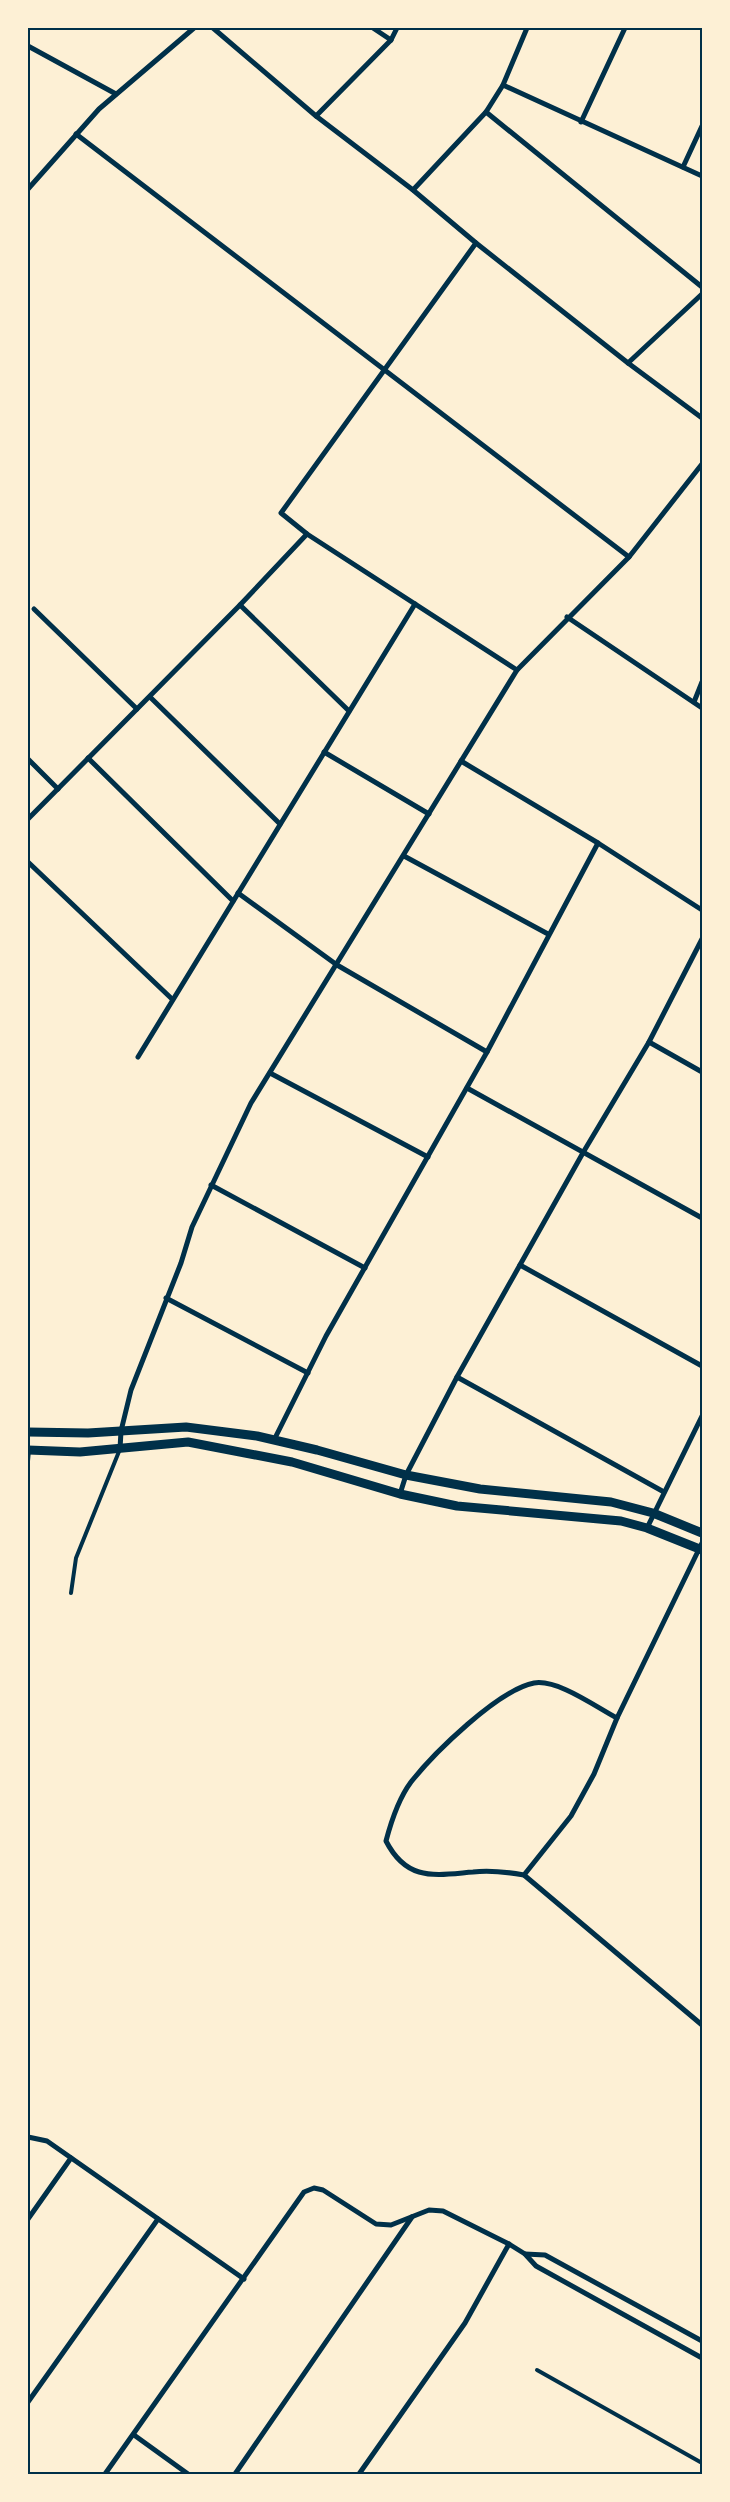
<svg xmlns="http://www.w3.org/2000/svg" width="730" height="2502" font-family="Literata,serif">
  <rect width="100%" height="100%" fill="#fdf0d5"/>
  <g fill="none" stroke-linecap="round" stroke-linejoin="round">
    <!-- service -->
    <g stroke="#003049" stroke-width="4">
      <path d="M28,1461L29,1450"/>
      <path d="M71,1593L76,1558L120,1449"/>
      <path d="M537,2370L702,2463"/>
    </g>
    <!-- minor -->
    <g stroke="#003049" stroke-width="5">
      <path d="M213,28L316,116L413,190L476,243L628,363L702,418"/>
      <path d="M373,28L391,40"/>
      <path d="M28,46L116,94"/>
      <path d="M503,85L702,176"/>
      <path d="M486,112L702,287"/>
      <path d="M316,116L391,40L397,28"/>
      <path d="M581,122L625,28"/>
      <path d="M76,134L629,557"/>
      <path d="M683,167L702,126"/>
      <path d="M28,189L99,109L194,28"/>
      <path d="M413,190L486,112L503,85L527,28"/>
      <path d="M476,243L281,513L307,534L517,670"/>
      <path d="M628,363L702,294"/>
      <path d="M240,605L349,711"/>
      <path d="M34,609L137,709"/>
      <path d="M567,617L702,708"/>
      <path d="M150,697L280,824"/>
      <path d="M694,702L702,682"/>
      <path d="M324,752L429,814"/>
      <path d="M88,758L233,901"/>
      <path d="M28,759L58,789"/>
      <path d="M461,761L598,843L702,910"/>
      <path d="M28,819L240,605L307,534"/>
      <path d="M404,856L548,934"/>
      <path d="M28,862L172,999"/>
      <path d="M238,893L337,965L487,1052"/>
      <path d="M649,1042L702,1072"/>
      <path d="M138,1057L415,604"/>
      <path d="M270,1073L428,1157"/>
      <path d="M467,1088L702,1218"/>
      <path d="M211,1185L365,1268"/>
      <path d="M520,1265L702,1366"/>
      <path d="M166,1298L308,1373"/>
      <path d="M457,1377L664,1492"/>
      <path d="M274,1440L326,1336L487,1052L598,843"/>
      <path d="M120,1449L121,1431L131,1390L181,1263L192,1227L251,1103L517,670L629,557L702,464"/>
      <path d="M400,1494L406,1475L457,1377L584,1151L649,1042L702,939"/>
      <path d="M647,1528L702,1416"/>
      <path d="M617,1718C596,1707 558,1679 534,1683C498,1690 434,1753 411,1782C399,1798 391,1822 386,1841C407,1882 435,1875 473,1872C490,1870 507,1872 524,1875L702,2025"/>
      <path d="M524,1875L571,1816L594,1774L617,1718L702,1543"/>
      <path d="M28,2137L47,2141L244,2279"/>
      <path d="M28,2219L71,2158"/>
      <path d="M525,2254L545,2255L702,2341"/>
      <path d="M28,2402L158,2219"/>
      <path d="M134,2435L188,2474"/>
      <path d="M105,2474L304,2192L314,2188L323,2190L376,2224L391,2225L429,2210L443,2211L509,2244L525,2254L536,2266L702,2358"/>
      <path d="M235,2474L412,2217"/>
      <path d="M359,2474L465,2323L509,2244"/>
    </g>
    <!-- tertiary -->
    <g stroke="#003049" stroke-width="9">
      <path d="M28,1432L88,1433L186,1427L257,1436L317,1450L406,1475L480,1489L611,1502L653,1513L702,1533"/>
      <path d="M28,1450L80,1452L188,1442L292,1462L400,1494L457,1506L621,1521L647,1528L702,1550"/>
    </g>
  </g>
  <!-- border -->
  <rect width="730" height="2502" fill="none" stroke="#fdf0d5" stroke-width="58"/>
  <rect x="29" y="29" width="672" height="2444" fill="none" stroke="#003049" stroke-width="2"/>
</svg>
